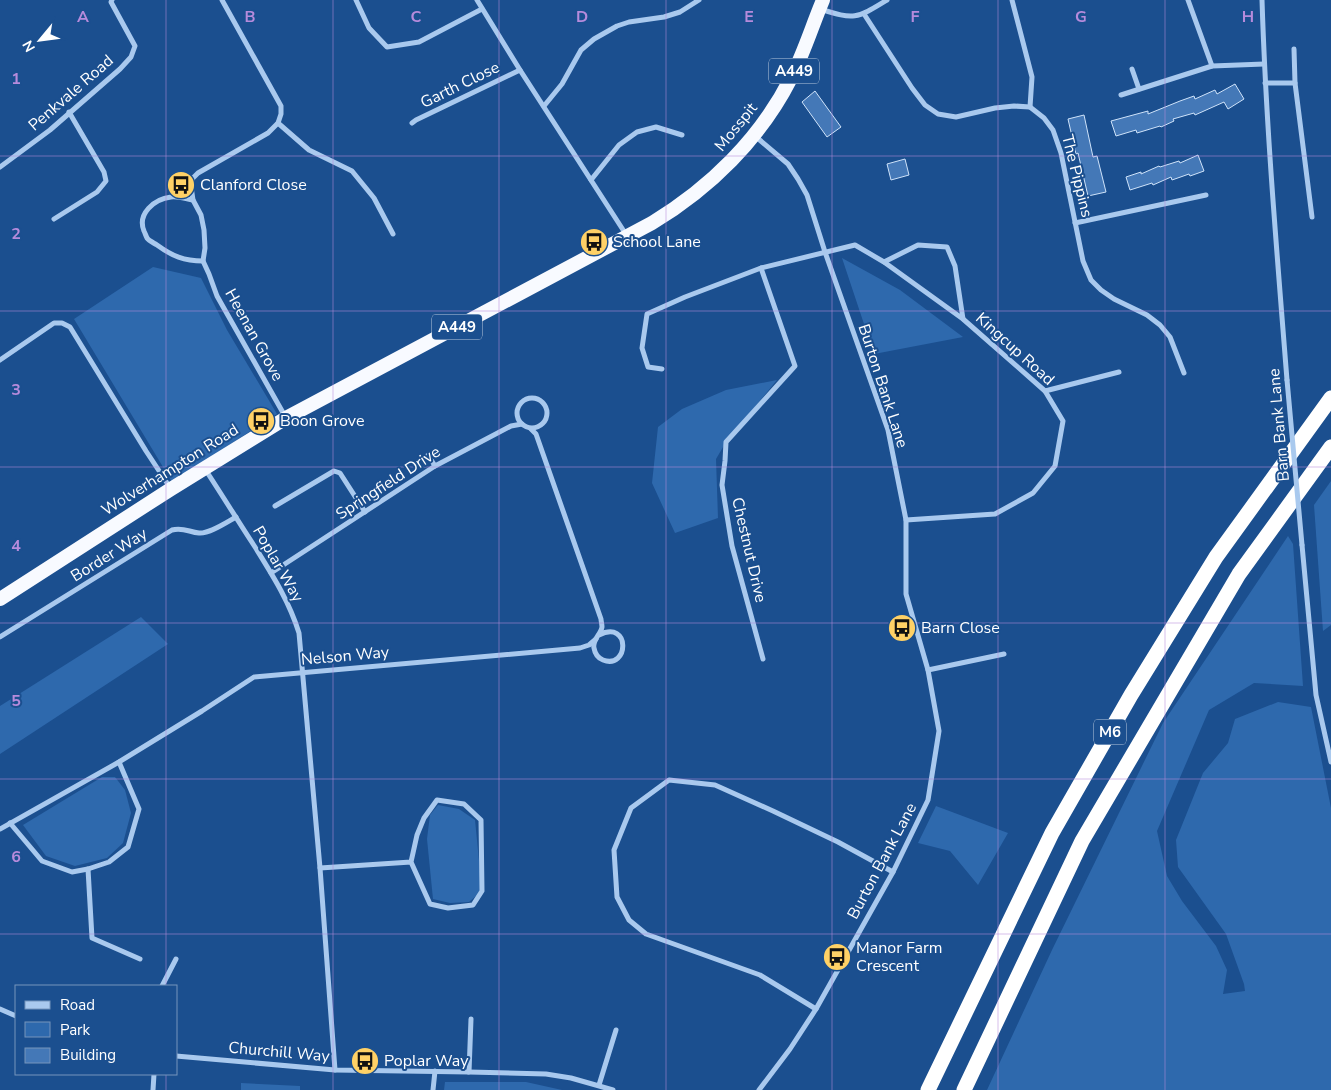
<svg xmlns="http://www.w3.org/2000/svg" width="1331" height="1090" font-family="'Nunito Sans',sans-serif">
  <rect width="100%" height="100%" fill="#1b4f8f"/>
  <!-- green -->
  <g fill="#2e69ad">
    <path d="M842,258L900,290L963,337L874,354Z"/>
    <path d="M153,267L201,278L227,330L277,414L172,482L74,319Z"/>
    <path d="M777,380L726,442L716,459L718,518L675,533L652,483L658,427L682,409L726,390Z"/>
    <path d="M1331,481V625L1323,631L1314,505Z"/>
    <path d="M1288,536L1293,544L1303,686L1254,683L1209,710L1157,831L1167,876L1182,901L1216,946L1227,970L1223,994L1245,991L1244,984L1226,934L1178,867L1176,840L1203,773L1228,743L1235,719L1278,702L1311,707L1331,808V1090H987L1052,950L1163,723Z"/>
    <path d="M141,617L168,644L0,754V706Z"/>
    <path d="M102,777H115L125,790L131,813L123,843L107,858L75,866L46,856L23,825Z"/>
    <path d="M438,805L459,809L475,820L482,891L469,902L450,903L433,899L427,839L430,815Z"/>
    <path d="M936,806L1008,833L978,885L950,851L918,843Z"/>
    <path d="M445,1082H526L562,1090H444Z"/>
    <path d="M241,1083L300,1086V1090H241Z"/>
  </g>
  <!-- building -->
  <g fill="#4478b7" stroke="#cfe3fa">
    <path d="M1235,84L1244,99L1228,109L1224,102L1195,115L1194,113L1173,119L1174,121L1161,127L1160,126L1137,133L1136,130L1116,136L1111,121L1148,111V114L1180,101L1194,96L1195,99L1215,90L1217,94Z"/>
    <path d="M815,91L841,127L827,137L802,102Z"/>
    <path d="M1084,115L1093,157L1097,156L1106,192L1088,196L1078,153L1076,154L1068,119Z"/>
    <path d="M1198,155L1204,171L1190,176L1189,174L1172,180L1171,177L1153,185L1152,183L1130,190L1126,177L1141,172V174L1159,166L1160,167L1179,161L1180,163Z"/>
    <path d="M905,159L909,175L891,180L887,164Z"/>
  </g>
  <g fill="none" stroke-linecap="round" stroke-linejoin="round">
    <!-- minor -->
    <g stroke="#a9c9ee" stroke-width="5">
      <path d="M222,0L281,106V114L278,123L268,133L198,173L192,179L191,186L193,200L201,215L204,230L205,248L203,261L209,274L217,296L286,418"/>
      <path d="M356,0L369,28L387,47L419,42L482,9"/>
      <path d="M477,0L520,70L627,236"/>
      <path d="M1012,0L1032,77L1030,107"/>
      <path d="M1188,0L1212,66"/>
      <path d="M1262,0C1266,127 1277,253 1287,380"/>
      <path d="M820,9C855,20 856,19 887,0"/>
      <path d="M864,14L912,88L925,105L938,114L956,117L995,108L1014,106L1030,107L1044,118L1053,130L1061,153L1083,261L1091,280L1101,290L1114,299L1147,315L1160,325L1170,337L1184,373"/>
      <path d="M1294,49L1295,83L1312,217"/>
      <path d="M1132,69L1139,89"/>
      <path d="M1265,83H1295"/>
      <path d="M1121,95L1212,66L1264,64"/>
      <path d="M544,106L562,84L581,50L594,39L617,26L629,22L664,17L680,12L699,0"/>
      <path d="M278,123L309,150L352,171L374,198L393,234"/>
      <path d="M412,123L416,120L520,70"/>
      <path d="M755,136L788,164L798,179L807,195L825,252L888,430L906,520V594L928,670L939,731L928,800L893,872L816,1009L790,1049L759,1090"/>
      <path d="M0,167L50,130L120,69L131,57L135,46L111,2L112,0"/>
      <path d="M591,180L619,145L637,132L656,127L682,135"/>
      <path d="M193,200C186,199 178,196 171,197C154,199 137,214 144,231C145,233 146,236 147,238C149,241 154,243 157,245C172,256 184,261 203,261"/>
      <path d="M54,219L97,192L106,181L104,172L69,112"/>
      <path d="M1075,223L1206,195"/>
      <path d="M884,262L918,245L947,247L955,266L963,319"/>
      <path d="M761,268L795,366L726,442L725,461L722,485L732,546L763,659"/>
      <path d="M0,360L54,323H62L70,327L146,451L171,489"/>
      <path d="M662,369L648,367L642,348L647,314L685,297L761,268L855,245L884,262L963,319L1045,391L1063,421L1055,466L1033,493L995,514L906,520"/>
      <path d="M1045,391L1119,372"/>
      <circle cx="532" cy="413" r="15"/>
      <path d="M531,429L536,434L601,619C601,621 602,624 602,627C601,634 592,640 594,648C595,654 598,658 603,660C629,670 631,619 599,635"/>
      <path d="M428,455L435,466"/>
      <path d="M205,469C222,495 238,521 255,547C273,576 289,601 299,633L320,868L335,1070"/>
      <path d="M275,506L334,471L340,473L365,512"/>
      <path d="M1302,545L1316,695L1331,762"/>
      <path d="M271,573L435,466L511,426L522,424"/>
      <path d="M0,637L172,530C183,527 189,532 199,533C209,534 227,522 236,517"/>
      <path d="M928,670L1004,654"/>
      <path d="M10,823L42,861L72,872L88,869L109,862L128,847L139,809L119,762"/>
      <path d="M0,829L119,762L202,711L254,677L580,648L589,645L596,639"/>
      <path d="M320,868L411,862L430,904L448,908L473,905L482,891L481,820L464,804L437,800L424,818L417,835L411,862"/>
      <path d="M88,869L92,938L140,959"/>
      <path d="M162,986L176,959"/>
      <path d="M0,1009L16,1016"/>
      <path d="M816,1009L760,975L646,934L629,920L617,897L614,850L631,808L669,780L715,785L773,811L838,842L893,872"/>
      <path d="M176,1056L335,1070L469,1072L546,1074L571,1078L613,1090"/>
      <path d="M469,1072L471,1019"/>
      <path d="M599,1085L616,1030"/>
      <path d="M153,1090L154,1074"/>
      <path d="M433,1090L435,1071"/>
    </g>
    <!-- trunk -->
    <path stroke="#f8faff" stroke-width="14" d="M0,599L171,489L286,418L652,223C710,188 760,139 791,78C804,53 812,26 823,0"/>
    <!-- motorway -->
    <g stroke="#fff" stroke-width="15">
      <path d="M928,1090L1052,833L1131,695L1216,557L1331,398"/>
      <path d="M964,1090L1082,841L1239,574L1331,447"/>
    </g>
    <!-- minor-bridge -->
    <path stroke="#a9c9ee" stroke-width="5" d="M1287,380L1302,545"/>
  </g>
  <!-- grid -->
  <path fill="none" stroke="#b68bdc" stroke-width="1" stroke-opacity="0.55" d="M166,0V986M333,0V1090M499,0V1090M666,0V1090M832,0V1090M998,0V1090M1165,0V1090M0,156H1331M0,311H1331M0,467H1331M0,623H1331M0,779H1331M0,934H1331M166,1074V1090"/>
  <!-- icons -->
  <defs>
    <symbol id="bus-disc" viewBox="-11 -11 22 22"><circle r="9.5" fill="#ffd166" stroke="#1b4f8f"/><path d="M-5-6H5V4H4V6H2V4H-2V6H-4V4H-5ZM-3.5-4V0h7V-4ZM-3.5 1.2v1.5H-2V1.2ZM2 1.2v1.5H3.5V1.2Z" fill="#111"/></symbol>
  </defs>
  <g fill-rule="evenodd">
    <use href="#bus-disc" x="165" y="169" width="32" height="32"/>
    <use href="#bus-disc" x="578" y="226" width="32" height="32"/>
    <use href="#bus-disc" x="245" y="405" width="32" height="32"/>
    <use href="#bus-disc" x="886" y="612" width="32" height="32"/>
    <use href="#bus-disc" x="821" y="941" width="32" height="32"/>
    <use href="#bus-disc" x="349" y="1045" width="32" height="32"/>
  </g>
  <g text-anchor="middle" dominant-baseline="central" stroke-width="4" stroke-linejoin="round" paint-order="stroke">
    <!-- shield labels -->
    <g fill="#1b4f8f" stroke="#bbcadd" stroke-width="1">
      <rect x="769" y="58.5" width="50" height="25" rx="4"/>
      <rect x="432" y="314.5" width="50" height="25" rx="4"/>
      <rect x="1094" y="719.5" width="32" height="25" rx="4"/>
    </g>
    <g font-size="15" font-weight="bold" fill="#fff">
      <text x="794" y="71">A449</text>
      <text x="457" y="327">A449</text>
      <text x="1110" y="732">M6</text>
    </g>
    <!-- street labels -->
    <g font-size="16" fill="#fff" stroke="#1b4f8f">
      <text transform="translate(460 85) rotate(-26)">Garth Close</text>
      <text transform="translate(71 93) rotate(-41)">Penkvale Road</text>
      <text transform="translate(736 127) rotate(-51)">Mosspit</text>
      <text transform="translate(1077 176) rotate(76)">The Pippins</text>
      <text transform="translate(254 335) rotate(61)">Heenan Grove</text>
      <text transform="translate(1015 349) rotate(42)">Kingcup Road</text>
      <text transform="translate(883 386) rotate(72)">Burton Bank Lane</text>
      <text transform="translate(1279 425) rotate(-95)">Barn Bank Lane</text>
      <text transform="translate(170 470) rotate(-32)">Wolverhampton Road</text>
      <text transform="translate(388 483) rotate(-33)">Springfield Drive</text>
      <text transform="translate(749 550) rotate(77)">Chestnut Drive</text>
      <text transform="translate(109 555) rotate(-32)">Border Way</text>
      <text transform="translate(278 564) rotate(60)">Poplar Way</text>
      <text transform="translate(345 656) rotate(-5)">Nelson Way</text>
      <text transform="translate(882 861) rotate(-62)">Burton Bank Lane</text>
      <text transform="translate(279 1052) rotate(5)">Churchill Way</text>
    </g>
    <!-- poi labels -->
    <g font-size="16" fill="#fff" stroke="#1b4f8f" text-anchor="start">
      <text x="200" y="185">Clanford Close</text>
      <text x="613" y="242">School Lane</text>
      <text x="280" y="421">Boon Grove</text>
      <text x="921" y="628">Barn Close</text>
      <text x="856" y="948">Manor Farm<tspan x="856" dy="18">Crescent</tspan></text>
      <text x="384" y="1061">Poplar Way</text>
    </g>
  </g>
  <g font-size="16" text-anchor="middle" font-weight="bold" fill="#b68bdc" stroke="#1b4f8f" stroke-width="4" stroke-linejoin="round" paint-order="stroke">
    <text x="83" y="22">A</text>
    <text x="250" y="22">B</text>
    <text x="416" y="22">C</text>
    <text x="582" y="22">D</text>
    <text x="749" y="22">E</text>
    <text x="915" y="22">F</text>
    <text x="1081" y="22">G</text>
    <text x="1248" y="22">H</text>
    <text x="16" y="84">1</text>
    <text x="16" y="239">2</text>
    <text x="16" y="395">3</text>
    <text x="16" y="551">4</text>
    <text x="16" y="706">5</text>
    <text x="16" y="862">6</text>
  </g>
  <!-- legend -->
  <rect x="15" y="985" width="162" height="90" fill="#1b4f8f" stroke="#7695bc"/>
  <rect x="25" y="1001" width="25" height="8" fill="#a9c9ee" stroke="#7695bc"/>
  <text x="60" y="1010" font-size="15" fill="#ffffff">Road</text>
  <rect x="25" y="1022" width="25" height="15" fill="#2e69ad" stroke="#7695bc"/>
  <text x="60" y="1035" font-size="15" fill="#ffffff">Park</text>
  <rect x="25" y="1048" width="25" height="15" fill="#4478b7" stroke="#7695bc"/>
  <text x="60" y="1060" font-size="15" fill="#ffffff">Building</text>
  <!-- north arrow -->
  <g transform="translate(40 40) rotate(241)" stroke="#1b4f8f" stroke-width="4" paint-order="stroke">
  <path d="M0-4L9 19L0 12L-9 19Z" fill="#ffffff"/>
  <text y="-8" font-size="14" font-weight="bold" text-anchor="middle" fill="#ffffff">N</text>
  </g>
</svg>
